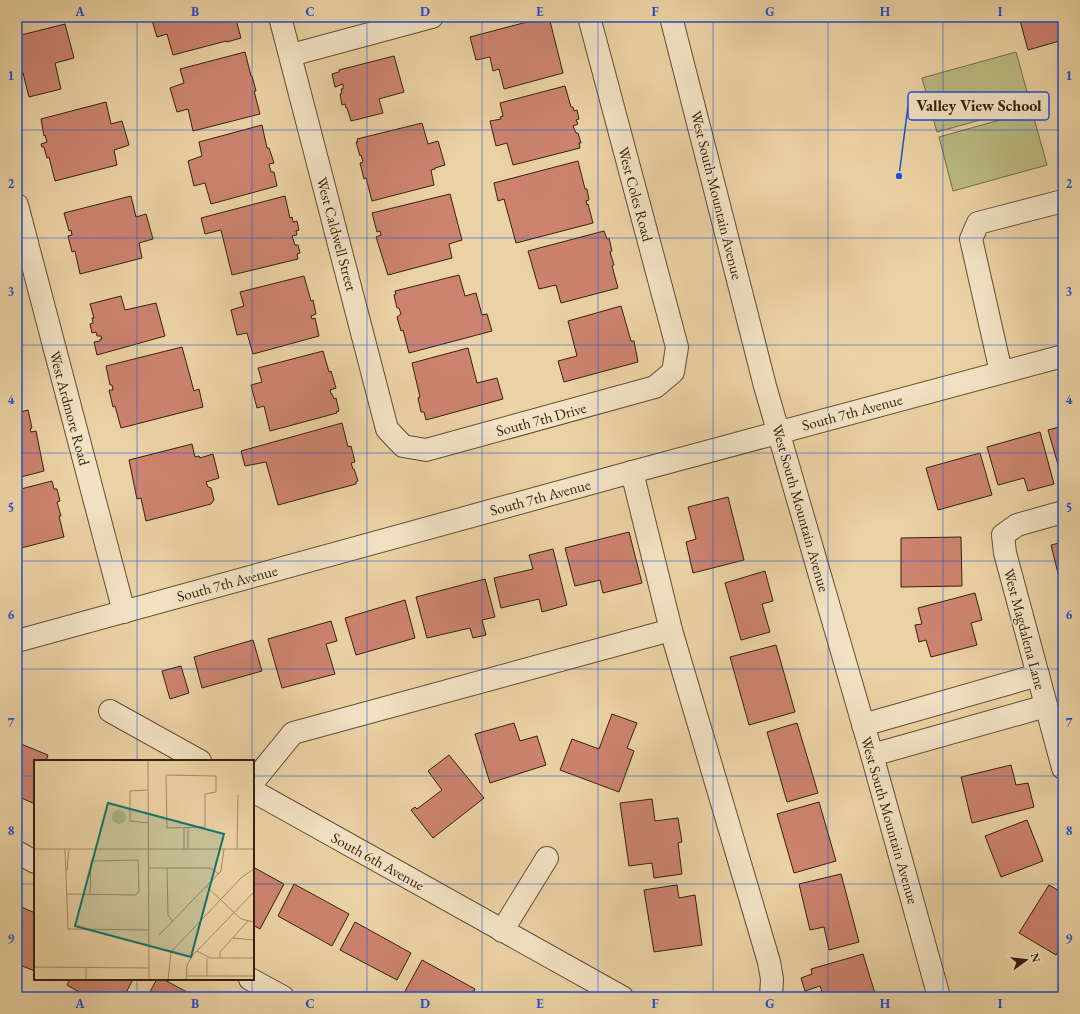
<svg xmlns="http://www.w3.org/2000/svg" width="1080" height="1014" font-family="'EB Garamond',serif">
  <rect width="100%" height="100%" fill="#ebd2a4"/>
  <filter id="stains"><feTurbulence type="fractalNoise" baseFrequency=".005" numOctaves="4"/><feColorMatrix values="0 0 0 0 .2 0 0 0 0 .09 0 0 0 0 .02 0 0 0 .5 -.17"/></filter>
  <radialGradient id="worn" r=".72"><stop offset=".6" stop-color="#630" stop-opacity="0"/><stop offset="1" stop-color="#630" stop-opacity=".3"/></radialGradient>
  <!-- green -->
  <g fill="#bbbb83" stroke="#786e46">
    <path d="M1016,52L1031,106L937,132L922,78Z"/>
    <path d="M1032,111L1047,165L953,191L939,137Z"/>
  </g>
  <!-- building -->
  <g fill="#cc8370" stroke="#34210a">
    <path d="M17,17H36L17,22Z"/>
    <path d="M151,17H233L234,20H236L241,38L227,42L226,41L173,55L167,34L157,37Z"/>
    <path d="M546,17H549L563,73L504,89L499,69L493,71L490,57L476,60L470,37Z"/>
    <path d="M1019,17H1063V40L1028,50Z"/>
    <path d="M65,24L74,58L55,63L61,89L29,97L23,73L22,74L20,70L17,71V55L20,54L19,51L17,52V36Z"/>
    <path d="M245,52L251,76H252L256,91H254L260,114L193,131L188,109L177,112L170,88L184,83L180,69Z"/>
    <path d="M394,56L404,92L379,99L383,113L351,121L347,108H346L345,104L342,105L340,94L342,93L341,89H343V84L335,87L332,74L339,72V70Z"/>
    <path d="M565,86L571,107H573L574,111L577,110L579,119L576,120L578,124L573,126L576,133H578L581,143H579L580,148L513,165L507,143L496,146L490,121L501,119L500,117L503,116L500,103Z"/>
    <path d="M106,102L111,124L122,121L129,145L114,150L117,165L55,181L49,157L47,158L44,147H42L41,144L47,142L45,135L44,136L41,119Z"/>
    <path d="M422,123L428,144L438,141L445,165L435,168V169L431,170L434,185L372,201L366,178L364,179L360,163L363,162L361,155L360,156L356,142H358L357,139Z"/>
    <path d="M262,125L267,148H269L274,163L269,164L271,172H274L277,186L211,204L205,183L194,186L188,161L202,156L199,142Z"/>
    <path d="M578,161L585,189H587L589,200L586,201L587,205L588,204L593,223L516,243L504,199L498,201L494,183Z"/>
    <path d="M450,194L462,240L449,244L452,258L388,275L376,237L381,235L380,231L377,232L372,213Z"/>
    <path d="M131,196L136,217L146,214L153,239L139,243L142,258L80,274L75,251L72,252L68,236L72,235L71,230L69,231L64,213Z"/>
    <path d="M285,196L290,218L292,217L293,222L297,221L299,230L296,231L297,235L292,236L295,245H298L300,253L297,254L298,259L232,275L221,230L205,234L201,218Z"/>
    <path d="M604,231L607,239L609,238L612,251L610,252L614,265L612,266L618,288L561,303L556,285L539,289L528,251Z"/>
    <path d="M459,275L465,296L476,293L482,315L487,314L492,331L409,353L403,330L401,331L397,317L401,314L399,308H397L394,295L396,294L395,291Z"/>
    <path d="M304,276L311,301L313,300L316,314L311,316L312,319L315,318L319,336L253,354L247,333L237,335L231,310L244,306L240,292Z"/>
    <path d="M121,296L125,310L156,303L165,336L97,355L94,342L100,341V339H102L101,336H97L96,332L92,333L90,324L93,323L92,318H94L90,304Z"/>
    <path d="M621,306L631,341H634L638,362L564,382L558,361L577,356L568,321Z"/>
    <path d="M182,347L194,391L199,389L203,407L121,428L115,406L113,407L109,390H113L112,385H110L106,366Z"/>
    <path d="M468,348L477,383L497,378L503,399L426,420L424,412H421L418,398L420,397L412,363Z"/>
    <path d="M323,351L329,372L331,371L336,388L330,390L331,394H332L334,399L336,398L339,411L336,412L337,413L270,431L264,406L257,408L251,385L262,382L258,368Z"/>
    <path d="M28,410L32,428L30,429L31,432L36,431L44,471L17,478V413Z"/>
    <path d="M342,423L348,447L351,446L355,462L351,463L353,469H354L358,481L356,482V484L278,505L266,462L245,466L241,451Z"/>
    <path d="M1063,426V482L1048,430Z"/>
    <path d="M1040,432L1054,484L1028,491L1024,478L998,485L987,447Z"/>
    <path d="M192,444L195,457L199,456L200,458L213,454L219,478L206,482L208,487L211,488L214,500L211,504L146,521L141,498L137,499L129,460Z"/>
    <path d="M980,453L992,495L938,510L926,468Z"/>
    <path d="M52,481L54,489H57L60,501L57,502L61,516H59L64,537L17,549V490Z"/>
    <path d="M728,497L744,560L693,573L686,542L696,539L688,507Z"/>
    <path d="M629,532L642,583L603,593L600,580L575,586L565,548Z"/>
    <path d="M961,537L962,586L901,587V538Z"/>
    <path d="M1063,542V594L1051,545Z"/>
    <path d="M553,549L567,605L542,612L539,599L501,608L494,578L533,569L529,555Z"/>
    <path d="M765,571L773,601L762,604L770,632L741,640L725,583Z"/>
    <path d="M485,579L495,617L482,620L486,635L473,638L470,628L427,638L416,597Z"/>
    <path d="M975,593L982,620L971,623L977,645L931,657L926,640L919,642L915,625L922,624L918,608Z"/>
    <path d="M405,600L415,638L356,655L345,618Z"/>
    <path d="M331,621L337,641L326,644L335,674L282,688L268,639Z"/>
    <path d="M253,640L262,671L202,688L194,657Z"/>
    <path d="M776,645L795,712L749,725L730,657Z"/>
    <path d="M181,666L189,693L170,699L162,671Z"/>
    <path d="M612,714L637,723L627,748L634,751L619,792L560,770L572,739L599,749Z"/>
    <path d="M514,723L520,741L537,736L546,765L490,783L475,734Z"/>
    <path d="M797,723L818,793L787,802L767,732Z"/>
    <path d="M21,744L48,755L46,761H35V804L17,796V755Z"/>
    <path d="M449,755L484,798L433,838L411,810L415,807L417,809L442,790L428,771Z"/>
    <path d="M1011,765L1016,785L1028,783L1034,807L972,823L961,777Z"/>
    <path d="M652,799L655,821L678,818L682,842L678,843L682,874L654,878L652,863L629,866L620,803Z"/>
    <path d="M819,802L836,861L794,873L777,814Z"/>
    <path d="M1027,820L1043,861L1001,877L985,836Z"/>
    <path d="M253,867L284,884L260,929L253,925Z"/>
    <path d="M841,874L859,942L829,950L824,927L810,930L799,884Z"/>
    <path d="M294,884L349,914L332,946L278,916Z"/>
    <path d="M677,885L679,898L695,895L702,945L654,952L644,890Z"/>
    <path d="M1049,885L1063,893V944L1056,955L1019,933Z"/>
    <path d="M17,905L35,913V971L17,964Z"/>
    <path d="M355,922L411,953L397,980L340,950Z"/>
    <path d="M863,954L876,997H824L820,986L805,991L801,978L812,974L811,969Z"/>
    <path d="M422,960L475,989L471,997H402Z"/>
    <path d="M70,979H133L126,993L133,997H88L67,985Z"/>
    <path d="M157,979H163L196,997H147Z"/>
  </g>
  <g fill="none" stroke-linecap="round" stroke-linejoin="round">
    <defs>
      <g id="minor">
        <path d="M280,17L387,429L403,446L426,450L655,387L673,372L677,347L589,17"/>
        <path d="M671,17L765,386L872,755L939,997"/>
        <path d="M291,55L432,17"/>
        <path d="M17,205L124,612"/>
        <path d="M1001,372L971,239L978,223L1063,201"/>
        <path d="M632,472L671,630L769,962L772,979L771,997"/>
        <path d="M1063,512L1017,525L1003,535L1005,553L1063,768"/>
        <path d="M17,641L632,472L1063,356"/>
        <path d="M110,711L200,761"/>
        <path d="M863,725L1038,675"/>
        <path d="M872,755L1046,706"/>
        <path d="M253,782L293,733L671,630"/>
        <path d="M253,791L622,997"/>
        <path d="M17,852L35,862"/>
        <path d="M502,931L547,858"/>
        <path d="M250,979L283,997"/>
      </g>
    </defs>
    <!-- minor casing -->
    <use href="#minor" stroke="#624d30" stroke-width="24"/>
    <!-- minor -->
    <use href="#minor" stroke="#f2e2c4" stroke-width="22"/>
  </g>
  <!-- grid -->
  <path fill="none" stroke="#1d4ed8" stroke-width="1" stroke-opacity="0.55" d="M137,17V761M252,17V761M367,17V997M482,17V997M598,17V997M713,17V997M828,17V997M943,17V997M17,130H1063M17,238H1063M17,345H1063M17,453H1063M17,561H1063M17,669H1063M17,776H35M253,776H1063M17,884H35M253,884H1063M137,979V997M252,979V997"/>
  <g text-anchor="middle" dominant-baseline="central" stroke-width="3" stroke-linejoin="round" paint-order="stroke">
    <!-- street labels -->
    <g font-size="15" fill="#34210a" stroke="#f2e2c4">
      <text transform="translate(636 194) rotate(75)">West Coles Road</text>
      <text transform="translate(717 195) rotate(76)">West South Mountain Avenue</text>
      <text transform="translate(337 234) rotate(75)">West Caldwell Street</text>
      <text transform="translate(70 408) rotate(75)">West Ardmore Road</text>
      <text transform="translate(852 412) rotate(-15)">South 7th Avenue</text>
      <text transform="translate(541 419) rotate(-15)">South 7th Drive</text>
      <text transform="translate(540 497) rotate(-15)">South 7th Avenue</text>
      <text transform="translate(801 508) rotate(74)">West South Mountain Avenue</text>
      <text transform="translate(227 583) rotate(-15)">South 7th Avenue</text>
      <text transform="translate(1025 629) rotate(75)">West Magdalena Lane</text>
      <text transform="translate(890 820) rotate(74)">West South Mountain Avenue</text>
      <text transform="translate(378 861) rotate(29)">South 6th Avenue</text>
    </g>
  </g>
  <!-- overview -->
  <g transform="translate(34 760)">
    <rect width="220" height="220" fill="#ebd2a4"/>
    <path d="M78 57a7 7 0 1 1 14 0a7 7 0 1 1-14 0Z" fill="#bbbb83"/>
    <path fill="none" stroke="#a28b66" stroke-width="1" d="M114,0L115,220M132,15L182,16V32L171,34V67L133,68ZM114,63L96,61V31L114,30M150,68V90M154,68V89M0,89H220M31,89L34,169L115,170M203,89L204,35M114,108H176L185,114M133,108L134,155L139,162M33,111L35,89M173,127L207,159L220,162M33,134L102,135L105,131L104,100L57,101L56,134M125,175L187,111L190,89M199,178L220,180M163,191L176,198H220M173,198V216M186,198V192L214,161M0,207L115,208M52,207V220M152,216H220M134,220L137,192L208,117L220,109M152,220L153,205L158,196L220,132"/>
    <path fill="#0f766e" fill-opacity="0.15" stroke="#0f766e" stroke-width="2" d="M74,43L190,74L157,197L41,166Z"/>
    <rect width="220" height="220" fill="none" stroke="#34210a" stroke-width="2"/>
  </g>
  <!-- callouts -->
  <path fill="none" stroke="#1d4ed8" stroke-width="1.5" d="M899 176L908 106"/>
  <circle fill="#1d4ed8" stroke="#f2e2c4" stroke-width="1.5" cx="899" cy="176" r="4"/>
  <rect fill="#f2e2c4" stroke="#1d4ed8" stroke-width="1.5" x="908" y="92" width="141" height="28" rx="4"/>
  <g font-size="16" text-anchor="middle" font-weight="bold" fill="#34210a">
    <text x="979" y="111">Valley View School</text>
  </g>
  <!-- margin -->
  <rect width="1080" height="1014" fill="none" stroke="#ebd2a4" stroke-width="44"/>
  <!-- north arrow -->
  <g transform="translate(1026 960) rotate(75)" stroke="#f2e2c4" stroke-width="3" paint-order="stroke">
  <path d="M0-3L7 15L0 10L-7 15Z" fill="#34210a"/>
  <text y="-6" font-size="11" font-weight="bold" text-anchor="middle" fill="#34210a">N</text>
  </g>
  <rect x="22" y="22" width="1036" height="970" fill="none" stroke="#1d4ed8" stroke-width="1.5"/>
  <g font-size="13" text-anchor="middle" font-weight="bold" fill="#1d4ed8">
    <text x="80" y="16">A</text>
    <text x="195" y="16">B</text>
    <text x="310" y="16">C</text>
    <text x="425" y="16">D</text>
    <text x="540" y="16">E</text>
    <text x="655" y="16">F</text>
    <text x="770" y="16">G</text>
    <text x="885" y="16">H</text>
    <text x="1000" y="16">I</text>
    <text x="11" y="80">1</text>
    <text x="1069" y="80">1</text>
    <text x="11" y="188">2</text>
    <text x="1069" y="188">2</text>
    <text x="11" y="296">3</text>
    <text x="1069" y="296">3</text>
    <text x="11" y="404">4</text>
    <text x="1069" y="404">4</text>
    <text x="11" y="512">5</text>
    <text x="1069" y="512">5</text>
    <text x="11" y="619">6</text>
    <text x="1069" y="619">6</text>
    <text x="11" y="727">7</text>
    <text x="1069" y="727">7</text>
    <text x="11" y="835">8</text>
    <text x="1069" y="835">8</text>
    <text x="11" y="943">9</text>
    <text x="1069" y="943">9</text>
    <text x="80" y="1008">A</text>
    <text x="195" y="1008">B</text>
    <text x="310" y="1008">C</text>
    <text x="425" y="1008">D</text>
    <text x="540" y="1008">E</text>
    <text x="655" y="1008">F</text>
    <text x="770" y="1008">G</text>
    <text x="885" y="1008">H</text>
    <text x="1000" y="1008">I</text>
  </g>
  <rect width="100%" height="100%" filter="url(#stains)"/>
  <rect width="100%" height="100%" fill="url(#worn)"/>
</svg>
